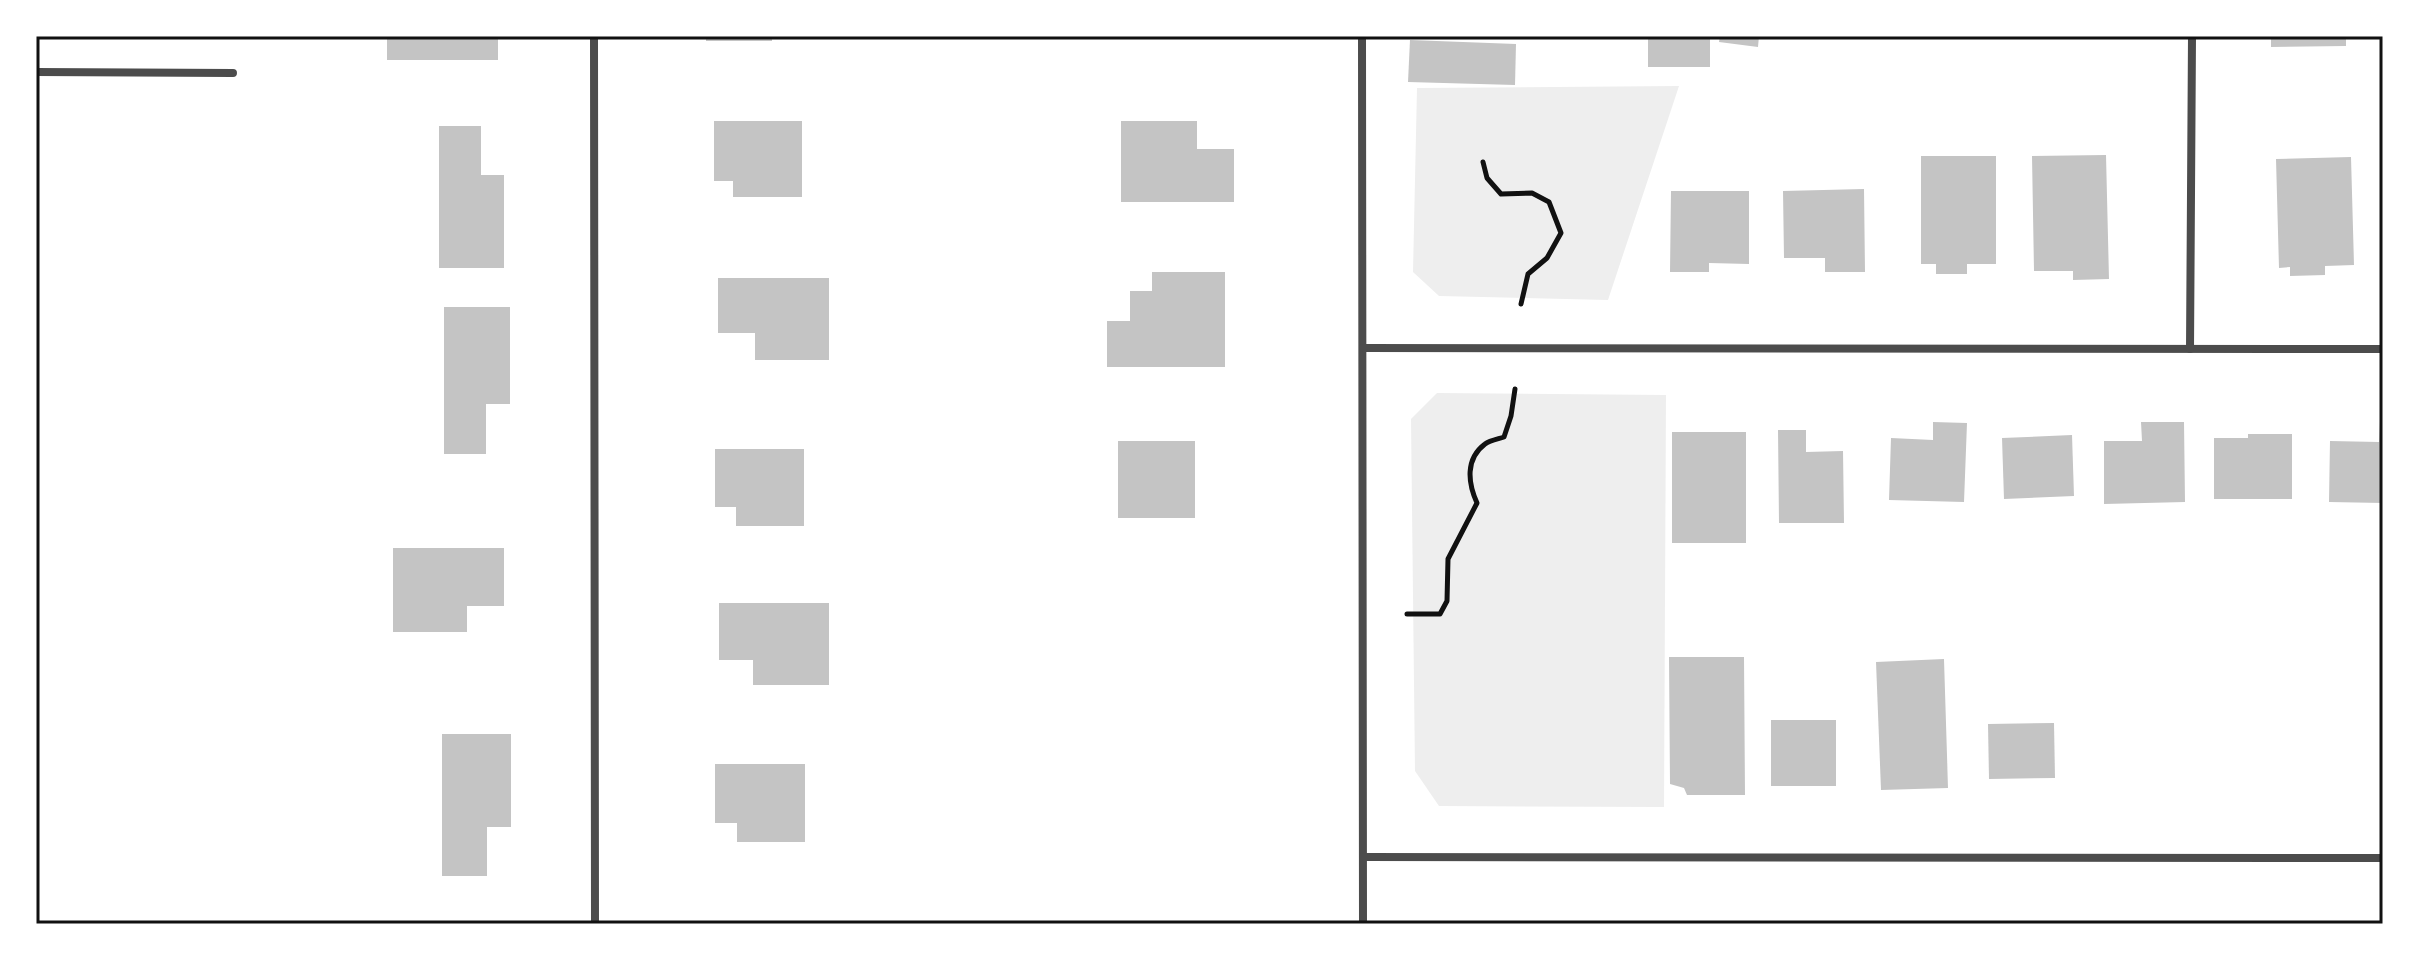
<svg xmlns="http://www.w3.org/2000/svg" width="2419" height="960" font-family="'Source Serif 4',serif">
  <rect width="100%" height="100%" fill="#fff"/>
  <!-- green -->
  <g fill="#eee">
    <path d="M1679,86L1608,300L1439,296L1413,272L1417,88Z"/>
    <path d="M1437,393L1666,395L1664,807L1439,806L1415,771L1411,419Z"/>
  </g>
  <!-- building -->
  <g fill="#c4c4c4">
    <rect x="387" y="36" width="111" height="24"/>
    <rect x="706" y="36" width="66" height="5"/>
    <rect x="1648" y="36" width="62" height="31"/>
    <path d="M1720,36H1759L1758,47L1719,42Z"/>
    <path d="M2271,36H2346V46L2271,47Z"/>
    <path d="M1410,40L1516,44L1515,85L1408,82Z"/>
    <path d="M714,121H802V197H733V181H714Z"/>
    <path d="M1121,121H1197V149H1234V202H1121Z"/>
    <path d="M439,126H481V175H504V268H439Z"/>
    <path d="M2106,155L2109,279L2073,280V271H2034L2032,156Z"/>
    <path d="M1921,156H1996V264H1967V274H1936V264H1921Z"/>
    <path d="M2351,157L2354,265L2325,266V275L2290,276V267L2279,268L2276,159Z"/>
    <path d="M1864,189L1865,272H1825V258H1784L1783,191Z"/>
    <path d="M1671,191H1749V264L1709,263V272H1670Z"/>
    <path d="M1152,272H1225V367H1107V321H1130V291H1152Z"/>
    <path d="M718,278H829V360H755V333H718Z"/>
    <path d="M444,307H510V404H486V454H444Z"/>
    <path d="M1933,422L1967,423L1964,502L1889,500L1891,438L1933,440Z"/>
    <path d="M2141,422H2184L2185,502L2104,504V441H2142Z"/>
    <path d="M2380,422H2383V503L2329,502L2330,441L2379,442Z"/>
    <path d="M1778,430H1806V452L1843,451L1844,523H1779Z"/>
    <rect x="1672" y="432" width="74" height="111"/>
    <path d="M2248,434H2292V499H2214V438H2248Z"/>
    <path d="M2072,435L2074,496L2004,499L2002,438Z"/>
    <rect x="1118" y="441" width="77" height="77"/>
    <path d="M715,449H804V526H736V507H715Z"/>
    <path d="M393,548H504V606H467V632H393Z"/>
    <path d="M719,603H829V685H753V660H719Z"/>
    <path d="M1669,657H1744L1745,795H1687L1684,788L1670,784Z"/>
    <path d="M1944,659L1948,788L1881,790L1876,662Z"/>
    <rect x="1771" y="720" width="65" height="66"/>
    <path d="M2054,723L2055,778L1989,779L1988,724Z"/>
    <path d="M442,734H511V827H487V876H442Z"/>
    <path d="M715,764H805V842H737V823H715Z"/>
  </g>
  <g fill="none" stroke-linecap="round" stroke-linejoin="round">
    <!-- path -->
    <g stroke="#111" stroke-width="5">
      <path d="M1483,162L1487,178L1501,194L1532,193L1549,202L1561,233L1547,258L1528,274L1521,304"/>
      <path d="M1407,614H1440L1447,601L1448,559L1477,503C1468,483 1465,459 1485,444C1490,440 1498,439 1504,437L1511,416L1515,389"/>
    </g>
    <!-- minor -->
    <g stroke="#4c4c4c" stroke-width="8">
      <path d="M594,36L595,924"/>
      <path d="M1362,36L1363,924"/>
      <path d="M36,72L233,73"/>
      <path d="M1363,348L2383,349"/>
      <path d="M2190,349L2192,36"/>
      <path d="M1363,857L2383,858"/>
    </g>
  </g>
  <!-- border -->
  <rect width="2419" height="960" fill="none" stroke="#ffffff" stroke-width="76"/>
  <rect x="38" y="38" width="2343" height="884" fill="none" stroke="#111" stroke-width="3"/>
</svg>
